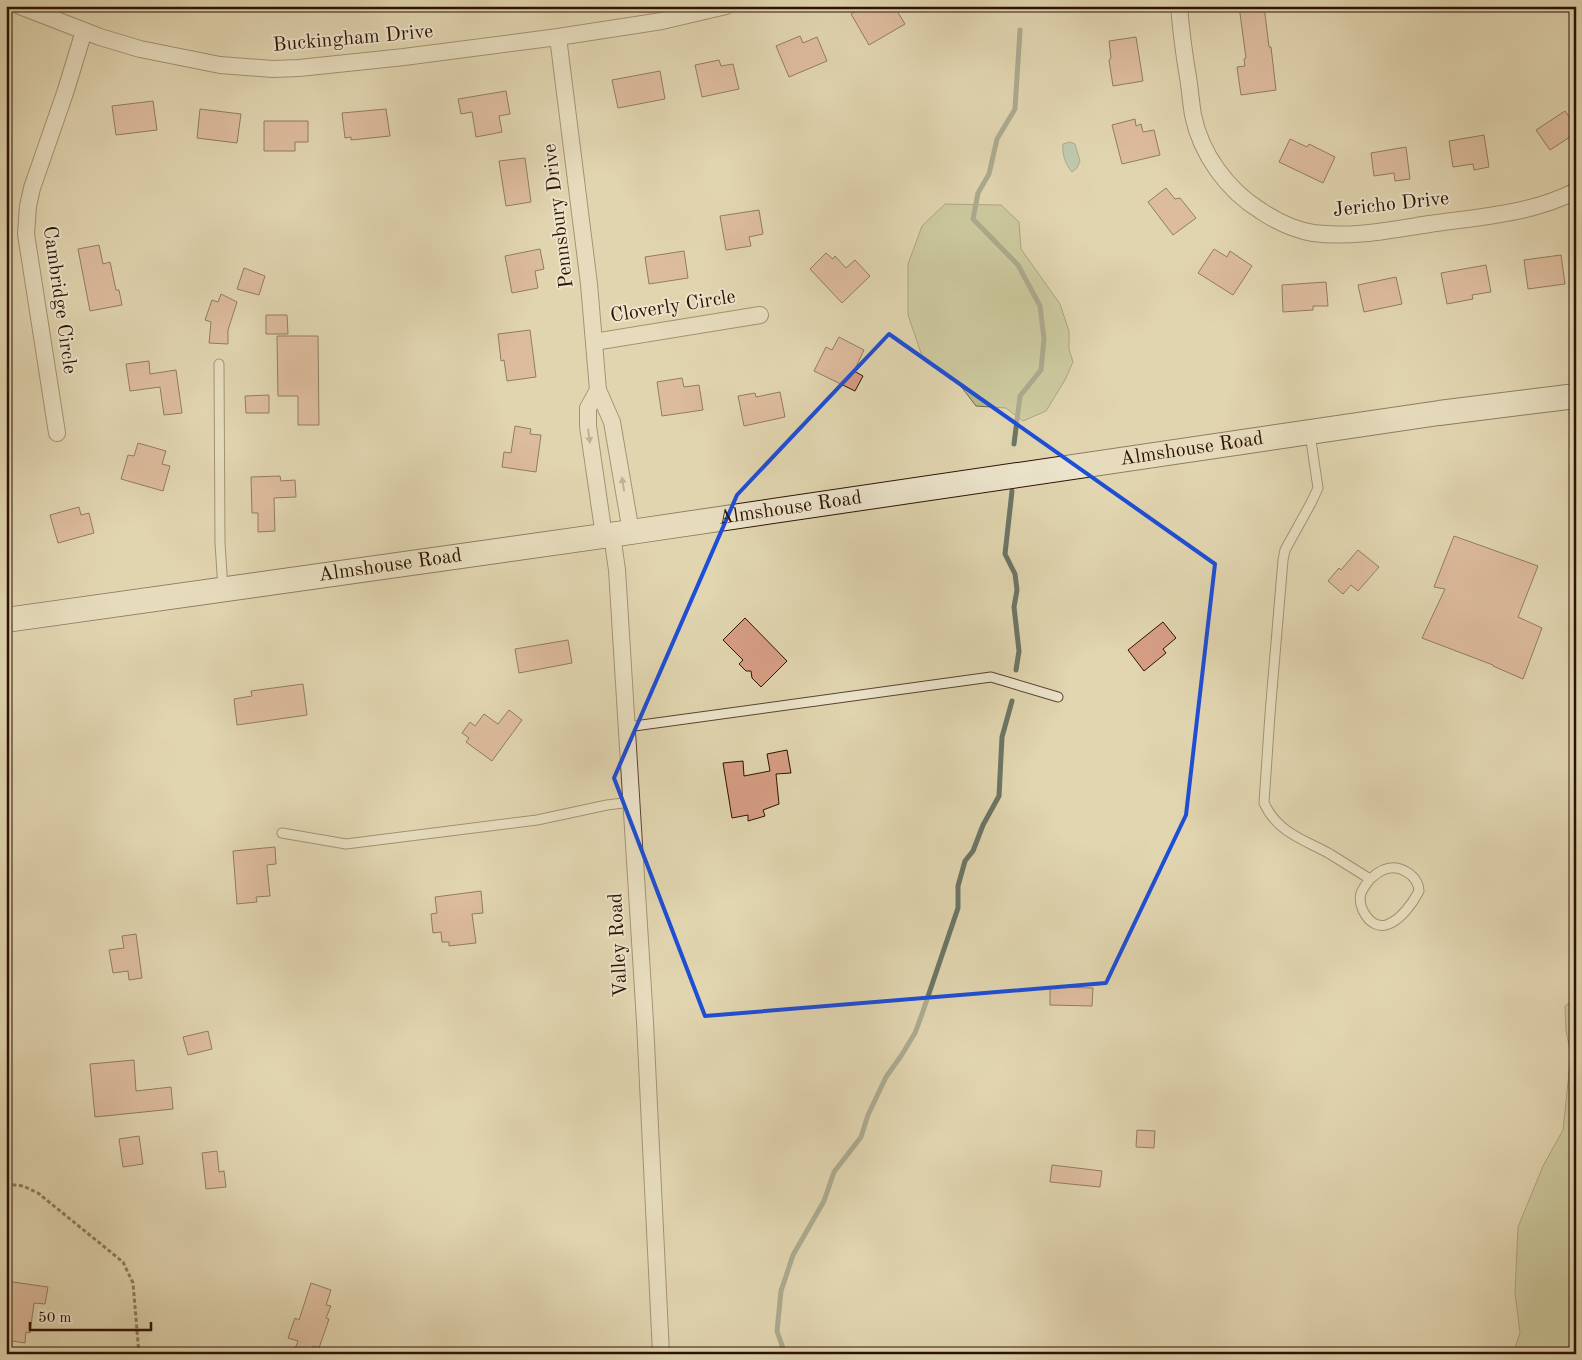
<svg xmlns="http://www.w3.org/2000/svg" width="1582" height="1360" font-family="'Old Standard TT',serif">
  <rect width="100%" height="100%" fill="#e1d6b0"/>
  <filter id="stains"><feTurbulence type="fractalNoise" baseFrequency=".004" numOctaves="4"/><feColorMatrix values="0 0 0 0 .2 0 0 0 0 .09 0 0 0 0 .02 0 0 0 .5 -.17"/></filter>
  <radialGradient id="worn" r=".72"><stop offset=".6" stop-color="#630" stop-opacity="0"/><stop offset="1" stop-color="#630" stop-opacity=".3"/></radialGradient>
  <!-- green -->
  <g fill="#b4bd8a" stroke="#706746">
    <path d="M945,204L1001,205L1019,222L1021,249L1060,304L1069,331V349L1073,362L1065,380L1046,411L1023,421L1006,408L976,406L963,389L951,377L923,359L908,315V264L922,226Z"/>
    <path d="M1576,999V1354H1513L1520,1333L1515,1293L1518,1227L1543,1166L1563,1130L1571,1054L1566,1031L1565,1006Z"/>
  </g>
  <!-- water -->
  <path fill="#95b9a8" stroke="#6b7666" d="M1070,142L1075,144L1080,161L1077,168L1072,172C1065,164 1062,154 1063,144Z"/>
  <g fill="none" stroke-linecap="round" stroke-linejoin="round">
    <!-- stream -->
    <g stroke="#6b7666" stroke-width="5">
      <path d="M1014,444L1020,396L1041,370L1044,339L1040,306L1018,265L973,219L978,193L989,174L997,139L1015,109L1020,30"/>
      <path d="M1012,491L1005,554L1015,574L1017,590L1014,607L1019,651L1016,670"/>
      <path d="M785,1354L777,1331L781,1291L793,1255L824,1201L834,1172L861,1137L868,1115L886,1077L901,1056L915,1033L922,1014L958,908V886L965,861L973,851L983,825L999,796L1002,737L1012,701"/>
    </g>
  </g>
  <!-- building -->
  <g fill="#d79e85" stroke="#2d1102">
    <path d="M864,6H894L905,24L869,45L851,14Z"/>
    <path d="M1239,6H1264L1269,47H1271L1276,90L1241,95L1237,67L1245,66L1244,59L1246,58Z"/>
    <path d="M800,36L803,43L817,37L827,61L789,77L776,46Z"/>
    <path d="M1136,37L1143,81L1113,86L1109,60L1111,58L1109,41Z"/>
    <path d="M719,60L721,66L733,64L739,89L702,97L695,65Z"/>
    <path d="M660,71L665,99L618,108L612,80Z"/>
    <path d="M506,91L510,114L499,116L502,132L476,137L472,112L461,114L458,99Z"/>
    <path d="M153,101L157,130L116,135L112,106Z"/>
    <path d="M200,109L241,114L237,143L197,138Z"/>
    <path d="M386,109L390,136L351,140V137L345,138L342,113Z"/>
    <path d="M1565,111L1576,126V133L1550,150L1536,130Z"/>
    <path d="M1135,119L1136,126L1141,124L1143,132L1154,130L1160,155L1122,164L1112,125Z"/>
    <path d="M264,121H308V142H295V151H264Z"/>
    <path d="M1484,135L1489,167L1474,170L1473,164L1453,167L1449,141Z"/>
    <path d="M1290,139L1307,147L1309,144L1335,157L1323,183L1279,162Z"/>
    <path d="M1406,147L1410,179L1395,181L1394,173L1374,176L1371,153Z"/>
    <path d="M525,158L531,202L506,206L499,161Z"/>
    <path d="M1166,188L1175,199L1180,198L1196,218L1173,235L1148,202Z"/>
    <path d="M759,210L763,234L749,237L751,246L726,250L720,216Z"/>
    <path d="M99,245L103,264L110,262L116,290H119L122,305L90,311L78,249Z"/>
    <path d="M540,249L544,269L535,271L538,288L512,293L505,256Z"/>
    <path d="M1214,249L1227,257L1230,251L1252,266L1233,295L1198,273Z"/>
    <path d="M684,251L688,278L649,284L645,257Z"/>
    <path d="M826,253L833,259L835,256L846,268L855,260L870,276L842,303L810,269Z"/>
    <path d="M1561,255L1565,284L1528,289L1524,260Z"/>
    <path d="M1486,265L1491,292L1472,295L1473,299L1447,304L1441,273Z"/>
    <path d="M244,268L265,276L259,295L237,289Z"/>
    <path d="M1396,277L1402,304L1364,312L1358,285Z"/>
    <path d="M1326,282L1328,306H1313V310L1283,312L1282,285Z"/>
    <path d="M221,294L237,302L228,330V344L209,343L211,322L205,320L212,300L218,302Z"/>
    <path d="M266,315H287L288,334H266Z"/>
    <path d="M530,330L536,377L507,381L504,360L501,361L498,334Z"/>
    <path d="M277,336H318L319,425H298V396H278Z"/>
    <path d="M839,337L864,350L854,371L863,376L855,391L814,371L826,347L832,350Z"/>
    <path d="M149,361L150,374L176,370L182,413L164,415L160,387L130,391L126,364Z"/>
    <path d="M682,378L684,387L699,385L703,410L662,416L657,382Z"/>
    <path d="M780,392L785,417L744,426L738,396L755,393L756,397Z"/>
    <path d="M269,395V413H246L245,396Z"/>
    <path d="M515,426L531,429L530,434L541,435L536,472L502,467L504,452L511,453Z"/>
    <path d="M138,443L166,451L162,464L170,466L163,491L121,479L128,455L134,456Z"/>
    <path d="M280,476L281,481L295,480L296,497L274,498L275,531L258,532V513H252L251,477Z"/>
    <path d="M79,507L81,515L89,513L94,533L58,543L50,515Z"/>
    <path d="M1454,536L1538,566L1518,617L1542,628L1523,679L1493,666V665L1422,638L1445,589L1434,587Z"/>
    <path d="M1358,550L1379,567L1358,591L1351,585L1343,594L1328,581L1339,568L1341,570Z"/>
    <path d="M745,618L787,661L761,687L752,678L751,671H746L739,664L743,660L723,640Z"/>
    <path d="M1163,622L1176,638L1163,649L1166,653L1144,671L1128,650Z"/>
    <path d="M568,640L572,663L519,673L515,649Z"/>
    <path d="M303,684L307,715L237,725L234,699L252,696L251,691Z"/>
    <path d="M509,710L522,720L492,761L466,742L469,738L462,733L470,722L475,726L484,714L498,724Z"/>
    <path d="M787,750L791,773L776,774L779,804L763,810L765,816L748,821V815L732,818L723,763L743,761L744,776L770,771L767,754Z"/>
    <path d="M275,847L276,864L267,865L270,896L256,897L257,902L237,904L233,851Z"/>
    <path d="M481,891L483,913L472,914L476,943L449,946V942H442L441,932L433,933L431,914L437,913L435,897Z"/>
    <path d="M136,934L142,978L129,980L128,971L113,973L109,950L124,948L122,936Z"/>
    <path d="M1050,987L1093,988L1092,1006L1050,1005Z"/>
    <path d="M208,1031L212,1049L188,1055L183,1037Z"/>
    <path d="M134,1060L136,1091L171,1087L173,1109L95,1117L90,1064Z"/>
    <path d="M1137,1130L1155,1131L1154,1148L1136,1147Z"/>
    <path d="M139,1136L143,1164L123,1167L119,1139Z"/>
    <path d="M217,1151L219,1172L224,1171L226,1187L206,1189L202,1153Z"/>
    <path d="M1052,1165L1102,1171L1100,1187L1050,1182Z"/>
    <path d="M6,1281L48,1287L45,1304L34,1303L30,1333L26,1332L25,1343L6,1340Z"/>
    <path d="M311,1283L331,1290L326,1305L331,1306L326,1318L329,1319L319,1348L313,1346L311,1354H293L298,1341L288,1338L295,1318L299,1320Z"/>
  </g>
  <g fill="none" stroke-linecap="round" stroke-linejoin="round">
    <defs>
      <g id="service">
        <path d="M219,364L220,543L223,589"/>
        <path d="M1310,434L1318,488L1311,503L1285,550L1283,560L1270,714L1264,803C1278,833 1303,839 1330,854C1343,862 1357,871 1370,879C1374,876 1378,872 1383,870C1399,863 1418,875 1419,891C1413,903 1400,921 1386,925C1370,929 1357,907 1361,893C1363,888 1367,883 1370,879"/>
        <path d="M627,727L991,677L1058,697"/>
        <path d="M282,833L346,844L537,820L607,805L631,802"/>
      </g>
      <g id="minor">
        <path d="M20,6L100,37L140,49L220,65L273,69L299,68L404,57L558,37L662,21L726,6"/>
        <path d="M1179,6C1181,30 1184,54 1188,77C1190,90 1191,103 1193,115C1201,154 1227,190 1261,211C1276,221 1295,230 1313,233C1352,238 1391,230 1429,224C1479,217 1531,214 1576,191"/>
        <path d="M558,37L589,284L598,390L612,422L631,532"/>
        <path d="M594,342L760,315"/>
        <path d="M598,390L588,408V426L604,536"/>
        <path d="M57,433L26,234L28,206L32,188L65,93L84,31"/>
        <path d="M612,535L617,570L645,1022L661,1354"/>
      </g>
      <g id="secondary">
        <path id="s1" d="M6,620L631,532L1439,413L1576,396"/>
      </g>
    </defs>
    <!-- service casing -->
    <use href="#service" stroke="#5a422e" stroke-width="11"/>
    <!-- minor casing -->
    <use href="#minor" stroke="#5a422e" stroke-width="18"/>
    <!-- secondary casing -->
    <use href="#secondary" stroke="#2d1102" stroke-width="26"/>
    <!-- path -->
    <path stroke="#2d1102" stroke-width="3" stroke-dasharray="4 2.5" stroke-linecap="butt" d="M6,1184L23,1186L38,1193L123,1262L133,1283L139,1354"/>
    <!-- service -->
    <use href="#service" stroke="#ece4cc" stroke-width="9"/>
    <!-- minor -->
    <use href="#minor" stroke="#ece4cc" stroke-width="16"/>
    <!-- secondary -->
    <use href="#secondary" stroke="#ece4cc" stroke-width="24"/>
  </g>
  <!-- one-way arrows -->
  <defs><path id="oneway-solid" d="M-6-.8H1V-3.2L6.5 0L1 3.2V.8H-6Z" transform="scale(1.25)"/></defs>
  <g fill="#968571">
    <use href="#oneway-solid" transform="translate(589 436) rotate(82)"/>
    <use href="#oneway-solid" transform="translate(623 484) rotate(-99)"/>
  </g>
  <!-- marked area -->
  <path d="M0 0H1582V1360H0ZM889,334L1215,564L1186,815L1106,983L705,1016L614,778L737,495Z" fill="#e1d6b0" fill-opacity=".55" fill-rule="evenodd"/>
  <path fill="none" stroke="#1d4ed8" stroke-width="4" stroke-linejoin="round" d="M889,334L1215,564L1186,815L1106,983L705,1016L614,778L737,495Z"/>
  <g text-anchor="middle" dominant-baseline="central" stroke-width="4" stroke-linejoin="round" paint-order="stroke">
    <!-- street labels -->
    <g font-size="20" fill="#2d1102" stroke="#ece4cc">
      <text transform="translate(353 39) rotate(-5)">Buckingham Drive</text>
      <text transform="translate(1391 205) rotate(-6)">Jericho Drive</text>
      <text transform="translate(559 216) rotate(-97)">Pennsbury Drive</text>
      <text transform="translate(59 300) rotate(82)">Cambridge Circle</text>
      <text transform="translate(673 307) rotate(-9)">Cloverly Circle</text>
      <text stroke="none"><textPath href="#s1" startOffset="1198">Almshouse Road</textPath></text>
      <text stroke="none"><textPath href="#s1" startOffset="792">Almshouse Road</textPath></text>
      <text stroke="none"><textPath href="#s1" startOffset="388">Almshouse Road</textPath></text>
      <text transform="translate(619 945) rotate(-93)">Valley Road</text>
    </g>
  </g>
  <!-- margin -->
  <rect width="1582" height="1360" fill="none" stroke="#e1d6b0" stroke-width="25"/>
  <rect x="8" y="8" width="1567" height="1345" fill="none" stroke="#2d1102" stroke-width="2.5"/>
  <rect x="12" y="12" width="1557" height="1335" fill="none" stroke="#2d1102"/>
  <!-- scale -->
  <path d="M30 1322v8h121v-8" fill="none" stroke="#2d1102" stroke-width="2.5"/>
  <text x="38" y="1322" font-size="15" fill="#2d1102" stroke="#ece4cc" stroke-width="4" paint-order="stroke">50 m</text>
  <rect width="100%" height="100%" filter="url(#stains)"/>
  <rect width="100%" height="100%" fill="url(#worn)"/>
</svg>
